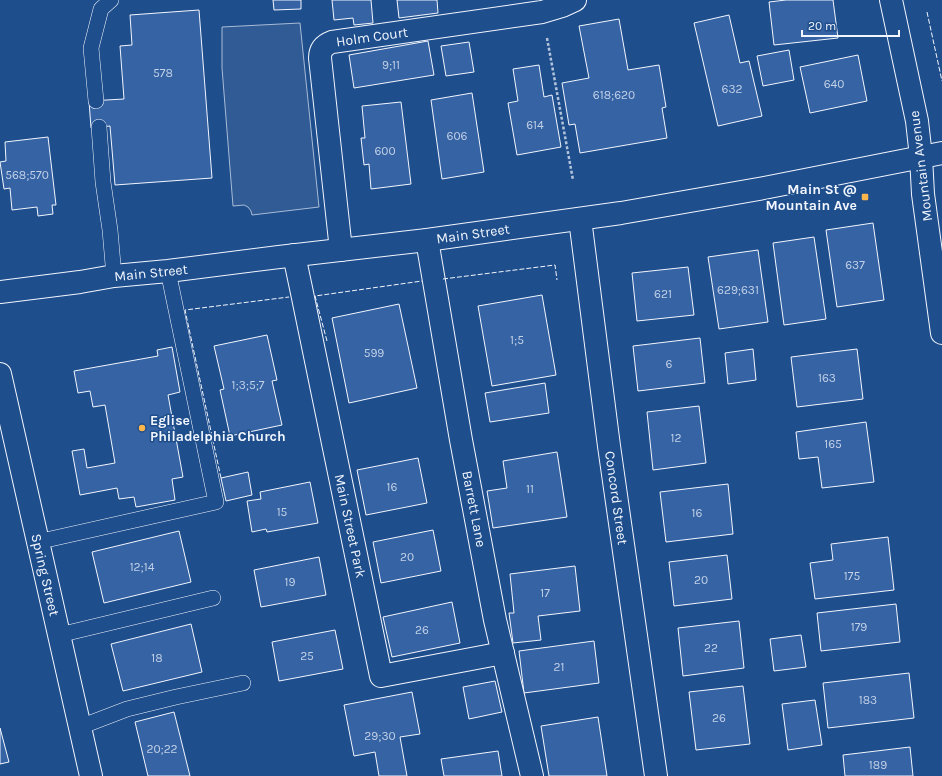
<svg xmlns="http://www.w3.org/2000/svg" width="942" height="776" font-family="Karla,sans-serif">
  <rect width="100%" height="100%" fill="#1f4e8c"/>
  <!-- built -->
  <path fill="#305b95" stroke="#a8bbd7" d="M300,23L319,207L252,215L251,211L248,207L244,205L233,206L222,68V27Z"/>
  <!-- building -->
  <g fill="#3563a3" stroke="#f2f6ff">
    <path d="M273,0H301V9L274,10Z"/>
    <path d="M332,0H371L373,23L354,25L353,18L334,20Z"/>
    <path d="M397,0H437L438,13L399,18Z"/>
    <path d="M786,0H833L838,38L774,45L769,2Z"/>
    <path d="M199,10L212,178L115,185L110,126L91,128L89,101L124,99L120,46L132,45L130,15Z"/>
    <path d="M729,15L740,63L749,61L762,116L718,126L694,23Z"/>
    <path d="M619,19L628,70L659,65L666,107L662,108L667,138L580,153L575,124L569,125L562,83L589,78L579,26Z"/>
    <path d="M428,41L434,75L354,88L349,55Z"/>
    <path d="M469,42L474,72L446,76L441,46Z"/>
    <path d="M789,50L794,80L763,86L757,56Z"/>
    <path d="M858,55L867,101L810,113L800,67Z"/>
    <path d="M539,65L544,97L552,95L561,147L517,155L508,103L518,101L513,69Z"/>
    <path d="M472,93L484,172L442,179L431,100Z"/>
    <path d="M401,102L411,184L371,189L369,164L364,165L361,138H365L362,106Z"/>
    <path d="M48,137L56,205H52L53,214L38,216L37,207L12,210L10,188L4,189L0,162L6,161L5,142Z"/>
    <path d="M873,223L884,300L837,307L826,230Z"/>
    <path d="M814,237L826,319L784,325L773,243Z"/>
    <path d="M758,250L768,322L719,329L708,257Z"/>
    <path d="M688,267L694,315L637,321L632,273Z"/>
    <path d="M542,295L556,375L492,386L478,306Z"/>
    <path d="M399,304L417,388L349,403L332,318Z"/>
    <path d="M267,335L277,380L272,381L282,425L230,436L220,390L224,389L214,346Z"/>
    <path d="M700,338L705,383L638,391L633,346Z"/>
    <path d="M172,347L180,392L168,395L183,477L172,479L175,500L136,507L134,497L119,499L117,488L80,495L72,451L84,449L87,468L115,463L105,405L93,407L90,391L78,393L74,371L158,356L157,350Z"/>
    <path d="M753,349L756,380L728,384L725,353Z"/>
    <path d="M857,349L863,399L797,407L791,357Z"/>
    <path d="M545,383L549,413L490,422L485,393Z"/>
    <path d="M699,406L706,463L653,470L647,412Z"/>
    <path d="M866,422L874,482L822,488L818,457L799,459L796,432Z"/>
    <path d="M557,452L567,517L493,528L487,491L507,488L503,461Z"/>
    <path d="M418,458L427,503L366,515L357,470Z"/>
    <path d="M248,472L252,495L226,501L221,478Z"/>
    <path d="M310,482L318,523L267,532L266,529L252,532L247,501L261,499L260,492Z"/>
    <path d="M728,484L733,534L666,542L660,492Z"/>
    <path d="M433,530L441,571L381,583L373,542Z"/>
    <path d="M179,531L191,582L104,603L92,552Z"/>
    <path d="M888,537L894,590L815,599L810,563L833,560L831,544Z"/>
    <path d="M727,555L732,599L674,606L669,562Z"/>
    <path d="M319,557L326,595L261,607L254,570Z"/>
    <path d="M575,566L580,611L538,616L541,640L513,643L509,613H514L510,574Z"/>
    <path d="M452,602L460,643L392,657L383,617Z"/>
    <path d="M896,604L900,642L821,651L817,613Z"/>
    <path d="M739,621L744,668L683,676L678,628Z"/>
    <path d="M191,624L202,672L123,691L111,644Z"/>
    <path d="M335,630L343,669L279,681L272,642Z"/>
    <path d="M801,635L806,667L774,671L770,639Z"/>
    <path d="M594,641L599,683L524,693L519,651Z"/>
    <path d="M909,673L914,718L828,728L823,683Z"/>
    <path d="M495,681L502,712L469,719L463,687Z"/>
    <path d="M743,686L750,744L696,750L689,692Z"/>
    <path d="M412,692L420,734L400,737L407,776H379L375,752L354,756L344,705Z"/>
    <path d="M815,700L822,745L788,750L782,704Z"/>
    <path d="M174,712L190,776H148L135,722Z"/>
    <path d="M598,717L607,776H549L541,726Z"/>
    <path d="M0,728L9,762L0,764Z"/>
    <path d="M910,747L913,776H845L843,755Z"/>
    <path d="M498,751L502,776H444L441,759Z"/>
  </g>
  <g fill="none" stroke-linecap="round" stroke-linejoin="round">
    <defs>
      <g id="lane">
        <path d="M96,101L91,48L101,9L111,0"/>
        <path d="M99,127L103,182L110,230L114,276"/>
        <path d="M37,542L216,502L168,271"/>
        <path d="M59,635L213,598"/>
        <path d="M80,727L127,709L176,697L243,683"/>
      </g>
      <g id="street">
        <path d="M580,219L609,446L656,776"/>
        <path d="M427,240L461,440L495,620L532,776"/>
        <path d="M341,250L320,58C320,50 324,45 332,42L542,12L562,6L575,0"/>
        <path d="M294,255L301,288L381,676L503,653"/>
        <path d="M0,374L91,776"/>
      </g>
      <path id="secondary" d="M891,0L917,121L921,157L923,194L942,333"/>
      <path id="primary" d="M0,292L80,282L114,276L168,271L279,257L427,240L621,213L764,188L942,153"/>
    </defs>
    <!-- lane casing -->
    <use href="#lane" stroke="#f2f6ff" stroke-width="16"/>
    <!-- street casing -->
    <use href="#street" stroke="#f2f6ff" stroke-width="24"/>
    <!-- secondary casing -->
    <use href="#secondary" stroke="#f2f6ff" stroke-width="24"/>
    <!-- primary casing -->
    <use href="#primary" stroke="#f2f6ff" stroke-width="24"/>
    <!-- path -->
    <path stroke="#b3c4dc" stroke-width="2.5" stroke-dasharray="3 2" stroke-linecap="butt" d="M547,38L573,180"/>
    <!-- lane -->
    <use href="#lane" stroke="#1f4e8c" stroke-width="15"/>
    <!-- street -->
    <use href="#street" stroke="#1f4e8c" stroke-width="22"/>
    <!-- secondary -->
    <use href="#secondary" stroke="#1f4e8c" stroke-width="22"/>
    <!-- primary -->
    <use href="#primary" stroke="#1f4e8c" stroke-width="22"/>
    <!-- fence -->
    <g stroke="#f2f6ff" stroke-width="1" stroke-dasharray="5 2" stroke-linecap="butt">
      <path d="M927,12L942,81"/>
      <path d="M443,279L555,265L557,280"/>
      <path d="M327,341L315,296L422,281"/>
      <path d="M221,478L185,310L289,297"/>
    </g>
  </g>
  <!-- markers -->
  <g fill="#ffb74d" stroke="#1f4e8c" stroke-width="1.5">
    <rect x="861" y="193" width="8" height="8" rx="2"/>
    <circle cx="142" cy="428" r="4"/>
  </g>
  <g text-anchor="middle" dominant-baseline="central" stroke-width="3" stroke-linejoin="round" paint-order="stroke">
    <!-- number labels -->
    <g font-size="12" fill="#c3d1e8">
      <text x="391" y="65">9;11</text>
      <text x="163" y="73">578</text>
      <text x="834" y="84">640</text>
      <text x="732" y="89">632</text>
      <text x="614" y="95">618;620</text>
      <text x="535" y="125">614</text>
      <text x="457" y="136">606</text>
      <text x="385" y="151">600</text>
      <text x="27" y="175">568;570</text>
      <text x="855" y="265">637</text>
      <text x="738" y="290">629;631</text>
      <text x="663" y="294">621</text>
      <text x="517" y="340">1;5</text>
      <text x="374" y="353">599</text>
      <text x="669" y="364">6</text>
      <text x="827" y="378">163</text>
      <text x="248" y="385">1;3;5;7</text>
      <text x="676" y="438">12</text>
      <text x="833" y="444">165</text>
      <text x="392" y="487">16</text>
      <text x="530" y="489">11</text>
      <text x="282" y="512">15</text>
      <text x="697" y="513">16</text>
      <text x="407" y="557">20</text>
      <text x="142" y="567">12;14</text>
      <text x="852" y="576">175</text>
      <text x="701" y="580">20</text>
      <text x="290" y="582">19</text>
      <text x="545" y="593">17</text>
      <text x="859" y="627">179</text>
      <text x="422" y="630">26</text>
      <text x="711" y="648">22</text>
      <text x="307" y="656">25</text>
      <text x="157" y="658">18</text>
      <text x="559" y="667">21</text>
      <text x="868" y="700">183</text>
      <text x="719" y="718">26</text>
      <text x="380" y="736">29;30</text>
      <text x="162" y="749">20;22</text>
      <text x="878" y="765">189</text>
    </g>
    <!-- street labels -->
    <g font-size="14" fill="#f2f6ff" stroke="#1f4e8c">
      <text transform="translate(372 37) rotate(-8)">Holm Court</text>
      <text transform="translate(921 166) rotate(-97)">Mountain Avenue</text>
      <text transform="translate(473 234) rotate(-8)">Main Street</text>
      <text transform="translate(151 273) rotate(-6)">Main Street</text>
      <text transform="translate(616 498) rotate(82)">Concord Street</text>
      <text transform="translate(474 509) rotate(79)">Barrett Lane</text>
      <text transform="translate(350 526) rotate(78)">Main Street Park</text>
      <text transform="translate(45 575) rotate(77)">Spring Street</text>
    </g>
    <!-- poi labels -->
    <g font-size="14" font-weight="bold" fill="#f2f6ff" stroke="#1f4e8c" text-anchor="end">
      <text x="857" y="189">Main St @<tspan x="857" dy="16">Mountain Ave</tspan></text>
      <text x="150" y="420" text-anchor="start">Eglise<tspan x="150" dy="16">Philadelphia Church</tspan></text>
    </g>
  </g>
  <!-- scale -->
  <path d="M802 30v6h97v-6" fill="none" stroke="#f2f6ff" stroke-width="2"/>
  <text x="808" y="30" font-size="12" fill="#f2f6ff" stroke="#1f4e8c" stroke-width="3" paint-order="stroke">20 m</text>
</svg>
